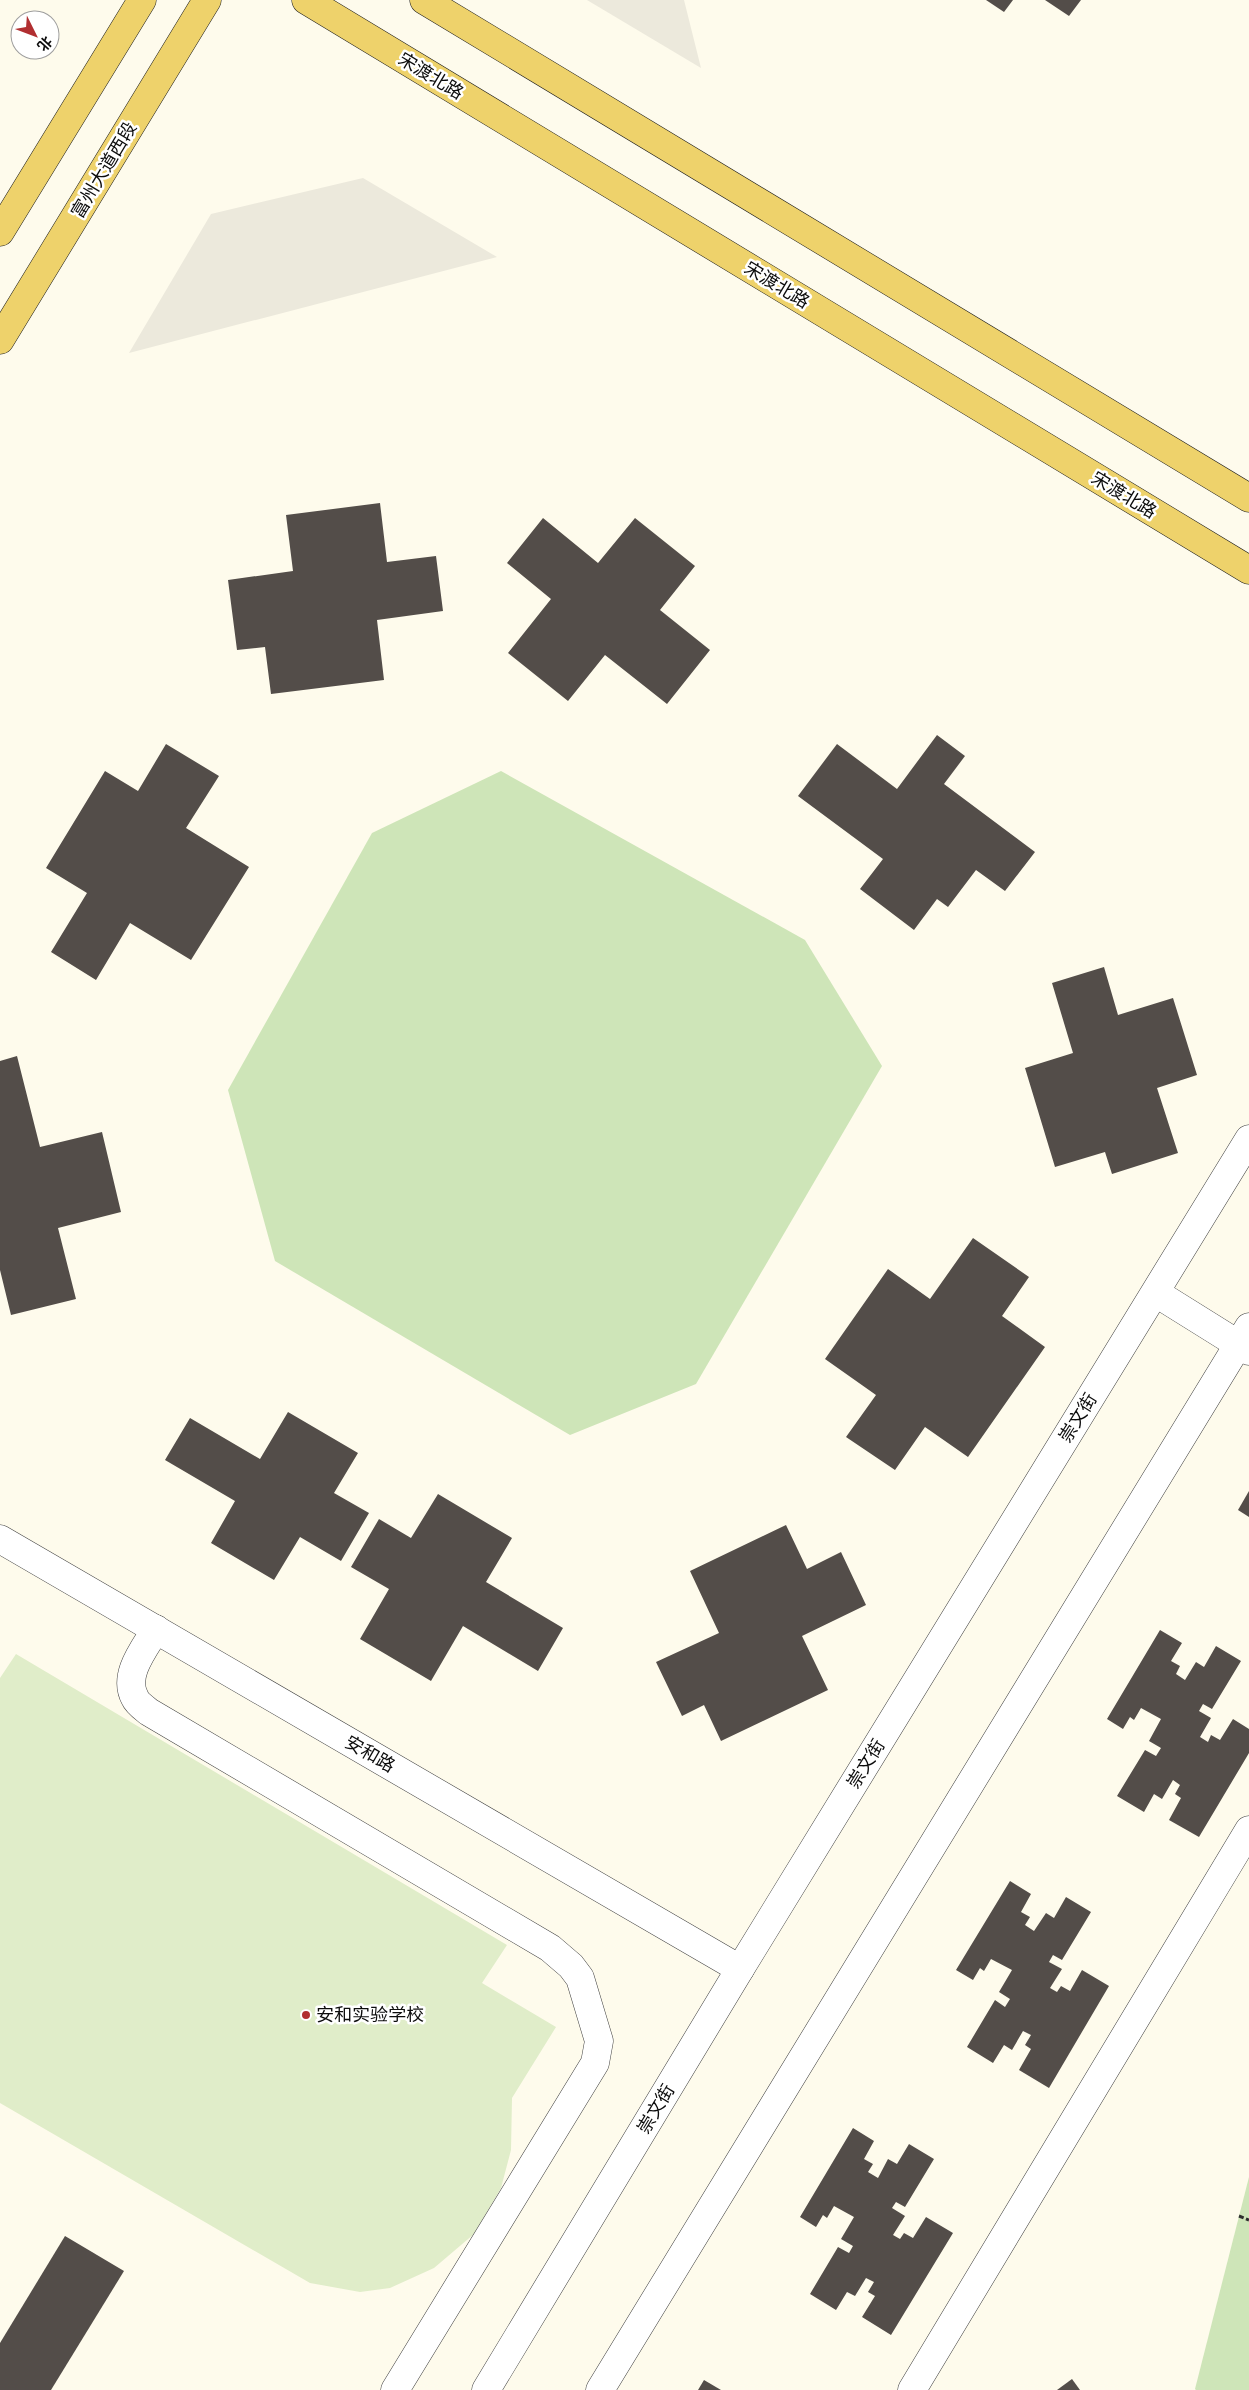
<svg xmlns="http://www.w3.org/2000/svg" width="1249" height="2390" font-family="'Zilla Slab','Noto Sans SC',serif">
  <rect width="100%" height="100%" fill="#fefbec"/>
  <!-- green -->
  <g fill="#cee5b8">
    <path d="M501,771L805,940L882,1066L696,1384L570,1435L275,1261L228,1090L372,833Z"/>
    <path d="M1249,2177V2390H1196L1195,2389Z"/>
  </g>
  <!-- pitch -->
  <path fill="#e0edc9" d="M16,1654L507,1945L482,1983L556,2027L512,2098L511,2150L501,2188L474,2234L434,2268L390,2288L360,2292L310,2283L0,2103V1678Z"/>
  <!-- plaza -->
  <g fill="#ece9dc">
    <path d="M587,0H684L701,68Z"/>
    <path d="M363,178L497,257L129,353L211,214Z"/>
  </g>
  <!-- building -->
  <g fill="#534d49">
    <path d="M986,0H1013L1004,12Z"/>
    <path d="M1045,0H1081L1069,16Z"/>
    <path d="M380,503L387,562L436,556L443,611L377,620L384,680L271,694L265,647L237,650L228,580L293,571L286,515Z"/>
    <path d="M543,518L598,563L635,518L695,566L660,610L710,650L667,704L605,655L568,701L508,653L551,599L507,563Z"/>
    <path d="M937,735L965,756L944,784L1035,852L1005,891L976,870L948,907L937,899L914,930L860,889L883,859L798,796L837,744L897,789Z"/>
    <path d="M166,744L219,776L186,828L249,867L191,960L130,923L96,980L51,952L87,893L46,868L105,771L138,791Z"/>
    <path d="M1104,967L1118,1015L1173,998L1197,1075L1157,1088L1178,1153L1112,1174L1105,1152L1055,1167L1025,1068L1073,1053L1052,983Z"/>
    <path d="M17,1056L40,1147L102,1132L121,1212L58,1228L76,1299L11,1315L0,1270V1061Z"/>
    <path d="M973,1238L1029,1277L1002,1316L1045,1347L968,1457L925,1427L895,1470L846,1437L876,1395L825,1359L888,1269L930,1299Z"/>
    <path d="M288,1412L358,1453L334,1493L369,1513L341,1561L300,1537L274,1580L211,1543L235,1501L165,1460L190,1418L260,1459Z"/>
    <path d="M1249,1491V1517L1238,1510Z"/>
    <path d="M438,1494L512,1538L486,1582L563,1628L538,1671L463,1626L431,1681L360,1639L389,1589L351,1567L379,1519L411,1538Z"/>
    <path d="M786,1525L807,1569L841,1552L866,1605L802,1636L828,1690L721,1741L704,1705L682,1716L656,1662L719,1633L690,1571Z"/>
    <path d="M1160,1630L1182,1643L1171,1661L1180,1666L1176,1674L1185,1680L1196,1662L1204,1667L1216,1646L1241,1661L1212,1709L1203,1704L1199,1711L1211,1718L1200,1737L1208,1742L1211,1735L1220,1740L1233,1719L1249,1729V1753L1199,1837L1169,1820L1181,1798L1175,1794L1180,1785L1173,1780L1162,1799L1154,1794L1144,1812L1117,1796L1145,1750L1156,1756L1161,1748L1149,1741L1161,1719L1141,1708L1134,1720L1130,1717L1123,1729L1107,1719Z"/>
    <path d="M1010,1881L1031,1894L1021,1912L1030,1917L1025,1925L1034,1931L1046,1913L1054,1918L1066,1897L1091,1912L1062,1960L1053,1955L1049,1962L1062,1969L1050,1988L1057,1992L1061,1986L1070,1991L1082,1970L1109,1986L1049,2088L1019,2070L1031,2049L1025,2045L1031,2035L1023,2031L1012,2050L1004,2045L993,2063L967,2047L995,2000L1005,2007L1010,1999L999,1992L1012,1970L991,1959L984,1971L980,1968L973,1980L956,1970Z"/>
    <path d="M853,2128L874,2141L864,2159L873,2164L868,2172L878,2178L888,2159L897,2164L909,2144L934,2159L905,2207L896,2202L892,2208L905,2216L893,2235L900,2239L904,2233L913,2238L926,2217L953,2233L891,2335L862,2317L875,2296L868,2292L874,2282L866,2278L855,2296L847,2292L836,2310L810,2294L838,2247L849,2253L853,2246L841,2239L854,2217L834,2206L827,2218L823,2215L816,2227L800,2217Z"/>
    <path d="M65,2236L124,2271L51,2390H0V2343Z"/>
    <path d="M1072,2379L1080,2390H1057Z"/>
    <path d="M704,2380L721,2390H698Z"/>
  </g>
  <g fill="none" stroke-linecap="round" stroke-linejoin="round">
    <defs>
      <g id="minor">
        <path d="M1156,1293L1249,1351"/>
        <path d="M0,1539L740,1969"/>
        <path d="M156,1629C145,1648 122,1675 135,1698C137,1703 144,1708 149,1712L550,1948L571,1966L580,1978L599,2041L595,2063L395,2390"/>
        <path d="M486,2390L740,1969L1249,1139"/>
        <path d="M600,2390L1249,1327"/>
        <path d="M912,2390L1249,1830"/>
      </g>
      <g id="major">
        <path d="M306,0L1249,570"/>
        <path d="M424,0L1249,498"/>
        <path d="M0,232L142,0"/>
        <path d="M0,340L207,0"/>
      </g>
    </defs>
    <!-- minor casing -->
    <use href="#minor" stroke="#3f3f3f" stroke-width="29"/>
    <!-- major casing -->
    <use href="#major" stroke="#1d1d1d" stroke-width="29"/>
    <!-- path -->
    <path stroke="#2e2e2e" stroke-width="3" stroke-dasharray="5 2.5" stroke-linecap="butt" d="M1239,2216L1249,2220"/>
    <!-- minor -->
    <use href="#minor" stroke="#fff" stroke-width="28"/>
    <!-- major -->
    <use href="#major" stroke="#eed26b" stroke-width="28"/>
  </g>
  <!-- markers -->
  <circle fill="#b12f31" stroke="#fff" stroke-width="2" cx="306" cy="2015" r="5"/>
  <g text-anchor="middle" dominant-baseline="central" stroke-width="5" stroke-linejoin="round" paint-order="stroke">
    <!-- street labels -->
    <g font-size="18" fill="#0c0c0c" stroke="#fff">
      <text transform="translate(431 76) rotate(31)">宋渡北路</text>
      <text transform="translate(104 170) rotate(-59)">富州大道西段</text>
      <text transform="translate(777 285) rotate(31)">宋渡北路</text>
      <text transform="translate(1124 495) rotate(31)">宋渡北路</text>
      <text transform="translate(1078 1418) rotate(-58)">崇文街</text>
      <text transform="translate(370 1754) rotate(30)">安和路</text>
      <text transform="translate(866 1764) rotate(-58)">崇文街</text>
      <text transform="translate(656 2109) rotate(-59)">崇文街</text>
    </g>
    <!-- poi labels -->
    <g font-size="18" fill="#0c0c0c" stroke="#fff" text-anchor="start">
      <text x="316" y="2015">安和实验学校</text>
    </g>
  </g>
  <!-- north arrow -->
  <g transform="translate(35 35) rotate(132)"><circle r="24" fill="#ffffff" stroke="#9e9e9e"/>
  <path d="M0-4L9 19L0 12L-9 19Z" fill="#b12f31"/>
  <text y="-8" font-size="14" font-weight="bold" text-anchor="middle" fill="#0c0c0c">北</text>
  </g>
</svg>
